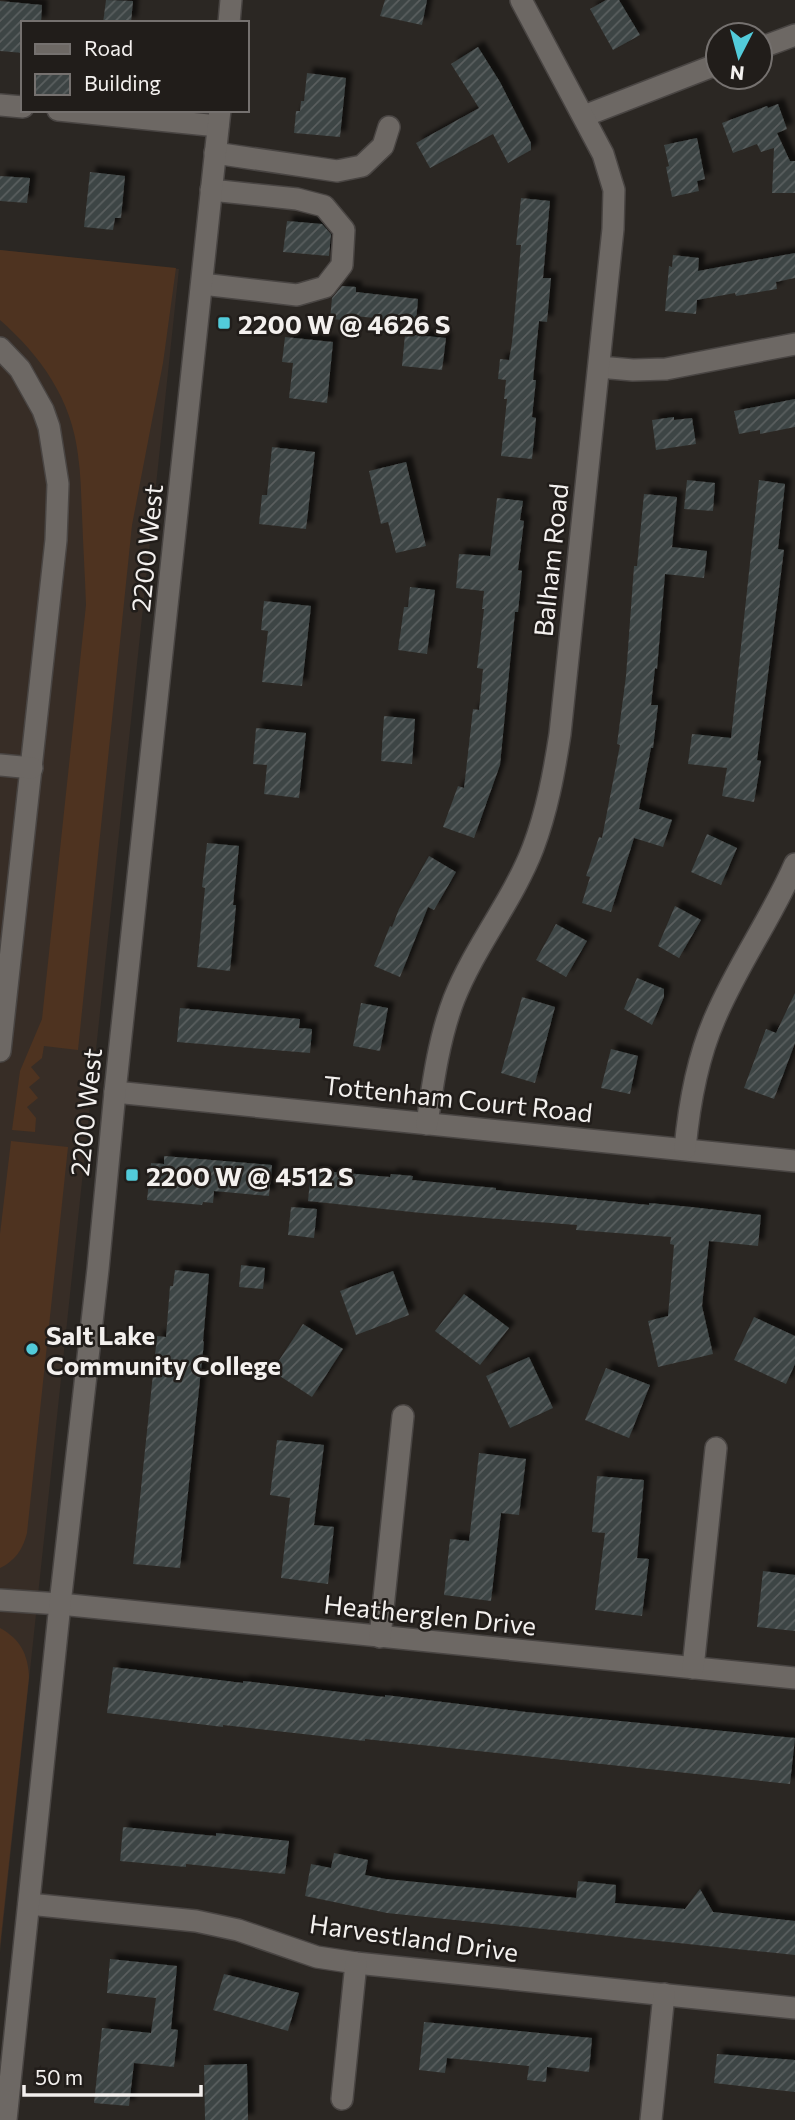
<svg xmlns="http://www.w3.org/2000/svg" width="795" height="2120" font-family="Commissioner,sans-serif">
  <defs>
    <pattern id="building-hatch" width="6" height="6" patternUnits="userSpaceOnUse" patternTransform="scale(1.75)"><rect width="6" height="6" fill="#3d4444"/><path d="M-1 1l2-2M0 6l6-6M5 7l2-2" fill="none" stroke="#5a5f5f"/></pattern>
    <filter id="shadow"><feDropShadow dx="6" dy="-6" stdDeviation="2" flood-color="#0009"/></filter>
  </defs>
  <rect width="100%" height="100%" fill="#2b2723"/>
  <!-- built -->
  <path fill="#372d26" d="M0,250L179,269L0,1953Z"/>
  <!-- grass -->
  <g fill="#4e3320">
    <path d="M0,250L176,268L163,363L132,525L78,1050L44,1046L42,1058L31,1067L40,1078L29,1087L38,1098L27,1107L36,1118L35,1132L12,1130L20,1071L42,1019L86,605C85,575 83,545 82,514C81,495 81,475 78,455C72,400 41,356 0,320Z"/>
    <path d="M11,1141L68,1147L27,1533C23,1549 15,1561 0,1568V1234Z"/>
    <path d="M0,1628C20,1639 28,1654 29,1677L0,1946Z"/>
  </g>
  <!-- building -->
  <g fill="url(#building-hatch)" filter="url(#shadow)">
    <path d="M106,0L133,1L131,23H103Z"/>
    <path d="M385,0H427L422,25L380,16Z"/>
    <path d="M606,0H619L640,35L613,50L590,9Z"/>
    <path d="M0,1L42,5L41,23H23V53L0,51Z"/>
    <path d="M478,47L500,82L531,143V150L508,163L493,134L430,168L416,143L479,108L451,64Z"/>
    <path d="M307,73L346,78L340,137L294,133L296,111H300L301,101H304Z"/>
    <path d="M778,104L787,129L777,133L790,161H795V193H772L774,148L761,152L757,144L733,153L722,123L767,106L768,108Z"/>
    <path d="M697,138L705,179L697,181L699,191L672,197L666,167L669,166L664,145Z"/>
    <path d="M90,172L125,176L121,218H115L113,230L84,227Z"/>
    <path d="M0,176L30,178L27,203L0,201Z"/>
    <path d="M521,198L550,201L543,278H551L547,322L539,321L533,380H536L532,417L536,418L532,459L501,456L507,399H504L506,380L498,379L500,359L509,360L512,342L521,245H516Z"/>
    <path d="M287,221L322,224L331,234L329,256L283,252Z"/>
    <path d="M795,253V278L776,282L777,289L736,296L735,293L697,300L696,314L665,311L669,266L672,267L673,255L699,258L698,271Z"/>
    <path d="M342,286L356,287V292L418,299L416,322L354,316V321L330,319L332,298Z"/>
    <path d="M405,334L446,338L442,370L402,366Z"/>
    <path d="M285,337L333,342L327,403L289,398L293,363L282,362Z"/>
    <path d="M795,399V427L760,434V430L739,434L734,411Z"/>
    <path d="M674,417V420L692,418L696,444L656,450L652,420Z"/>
    <path d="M272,447L315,452L306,529L259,524L262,495H267Z"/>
    <path d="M406,462L426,546L396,553L388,522L381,524L369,471Z"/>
    <path d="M687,480L715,483L713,511L684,509Z"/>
    <path d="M759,480L785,484L778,549L784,550L757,760L761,761L754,802L722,796L727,768L688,764L692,734L731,738Z"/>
    <path d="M644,494L677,497L672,547L707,551L704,578L665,574L657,669L655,668L651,705H658L653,748H651L639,809L672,820L663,847L634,838L611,912L582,903L590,877L586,876L599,837L602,838L620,745L617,744L626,676L634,566H637Z"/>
    <path d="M497,498L523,501L520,520L524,521L518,570L522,571L518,612H515L500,765L474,838L443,827L458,786L464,788L473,709L479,710L483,669L477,668L484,609H482L484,591L456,588L459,554L490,556Z"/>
    <path d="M410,587L435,590L427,654L398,650L404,607H408Z"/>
    <path d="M264,601L311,606L302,686L262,682L268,631L261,630Z"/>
    <path d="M384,716L415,719L412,764L381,761Z"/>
    <path d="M256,728L306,733L299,798L264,794L267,765L253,764Z"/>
    <path d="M707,834L737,848L721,885L691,872Z"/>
    <path d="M207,843L239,846L233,905H236L230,971L197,967L205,888L202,887Z"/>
    <path d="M429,856L456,872L434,910L428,907L400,977L374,966L390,926L392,927L399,909Z"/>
    <path d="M675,906L701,920L679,958L658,946Z"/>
    <path d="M556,924L587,941L566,977L536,960Z"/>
    <path d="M637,978L664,989V997L652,1025L624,1009Z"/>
    <path d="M795,993V1043L774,1099L744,1088L766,1029L776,1033Z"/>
    <path d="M522,997L555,1007L535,1083L501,1073Z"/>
    <path d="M361,1003L388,1008L380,1051L353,1046Z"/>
    <path d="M180,1008L300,1019L299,1028L312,1029L310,1053L177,1042Z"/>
    <path d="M611,1049L638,1056L630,1094L601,1088Z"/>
    <path d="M164,1156L272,1165L269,1196L214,1191L213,1203L203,1202L202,1205L147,1200L151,1163L164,1164Z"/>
    <path d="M311,1170L390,1177L391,1174L413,1176L412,1180L496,1188V1190L649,1205V1203L691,1207L761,1215L758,1246L709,1241L702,1306L713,1354L658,1367L648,1321L668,1316L674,1245L670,1244L671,1237L576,1230L577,1225L421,1213L308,1201Z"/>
    <path d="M291,1207L317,1209L314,1238L288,1235Z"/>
    <path d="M241,1265L265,1268L263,1289L239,1287Z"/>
    <path d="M175,1270L209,1274L203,1341L204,1342L180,1568L133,1564L157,1336L166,1337L170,1286H173Z"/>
    <path d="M393,1271L409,1315L356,1335L340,1291Z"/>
    <path d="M464,1294L509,1328L480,1365L435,1331Z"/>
    <path d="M754,1317L795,1336V1364L786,1384L734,1360Z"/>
    <path d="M303,1324L343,1349L312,1397L272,1371Z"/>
    <path d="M529,1357L553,1408L510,1428L486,1376Z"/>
    <path d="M606,1368L650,1385L629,1438L585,1420Z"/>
    <path d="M277,1440L324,1445L314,1525L334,1527L328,1584L281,1578L290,1498L270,1495Z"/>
    <path d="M479,1453L526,1459L519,1515L501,1513L491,1601L444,1595L450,1539L469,1541Z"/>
    <path d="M597,1476L644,1480L637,1558L649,1559L642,1616L595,1610L605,1533L592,1532Z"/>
    <path d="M763,1571L795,1575V1631L757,1627Z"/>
    <path d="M113,1667L243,1683V1681L385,1697V1695L526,1712L795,1738L790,1784L365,1739V1741L223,1725V1727L107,1713Z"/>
    <path d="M123,1827L216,1836V1833L289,1841L285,1874L186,1864V1867L120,1861Z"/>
    <path d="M334,1853L368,1860L365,1875L386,1879L576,1898L578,1881L616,1885L615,1903L685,1909L700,1889L713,1912L795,1921V1955L387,1913L305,1896L311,1864L331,1868Z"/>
    <path d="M110,1959L177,1966L171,2029L178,2030L174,2067L134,2063L129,2106L94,2103L102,2028L151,2033L156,1998L107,1993Z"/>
    <path d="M224,1974L299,1993L288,2031L213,2010Z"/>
    <path d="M424,2022L592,2038L589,2072L547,2067L546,2082L527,2080L529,2066L447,2058L445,2073L419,2070Z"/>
    <path d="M717,2054L795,2060V2092L714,2083Z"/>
    <path d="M247,2064L248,2120H205L204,2065Z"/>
  </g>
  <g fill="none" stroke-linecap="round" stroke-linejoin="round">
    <defs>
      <g id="minor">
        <path d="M229,23L231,0"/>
        <path d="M760,48L795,35"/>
        <path d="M0,105L23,107"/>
        <path d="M58,110L218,126"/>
        <path d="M584,116L718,64"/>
        <path d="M215,153L337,171L362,166L383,146L389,127"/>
        <path d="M202,284L297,295L325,287L342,265L344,230L324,206L297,199L211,190"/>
        <path d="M0,348L20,369L43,410L49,427L58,484L56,540L0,1051"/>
        <path d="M599,367L633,370L666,369L795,344"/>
        <path d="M0,765L32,768"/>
        <path d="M115,1092L795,1161"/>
        <path d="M427,1124C433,1082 439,1038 454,999C475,946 513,900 533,848C547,811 554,773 560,734L613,229L614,190L603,154L521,0"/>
        <path d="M685,1149C689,1105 697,1059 715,1018C738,964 772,917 795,864"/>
        <path d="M0,1600L60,1604L795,1678"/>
        <path d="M380,1637L403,1416"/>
        <path d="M693,1668L716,1448"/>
        <path d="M29,1904L196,1921L238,1930L317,1957L356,1963L795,2008"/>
        <path d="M342,2099L356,1963"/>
        <path d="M6,2120L60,1604L98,1269L115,1092L220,110"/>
        <path d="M651,2120L664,1994"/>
      </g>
    </defs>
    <!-- minor casing -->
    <use href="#minor" stroke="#494543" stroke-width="24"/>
    <!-- minor -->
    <use href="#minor" stroke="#6d6864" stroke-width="21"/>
  </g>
  <!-- markers -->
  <g fill="#52cbda" stroke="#211d1a" stroke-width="2.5">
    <rect x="217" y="316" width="14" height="14" rx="3.5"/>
    <rect x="125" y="1168" width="14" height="14" rx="3.5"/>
    <circle cx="32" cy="1349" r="7"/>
  </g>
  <g text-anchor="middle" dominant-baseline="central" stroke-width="5" stroke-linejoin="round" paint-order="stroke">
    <!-- poi labels -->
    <g font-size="26" font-weight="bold" fill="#f3f0ee" stroke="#211d1a" text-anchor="start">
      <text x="238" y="323">2200 W @ 4626 S</text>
      <text x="146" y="1175">2200 W @ 4512 S</text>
      <text x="46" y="1334">Salt Lake<tspan x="46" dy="30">Community College</tspan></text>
    </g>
    <!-- street labels -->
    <g font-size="26" fill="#f3f0ee" stroke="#211d1a">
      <text transform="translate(146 548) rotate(-84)">2200 West</text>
      <text transform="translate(550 560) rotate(-84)">Balham Road</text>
      <text transform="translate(458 1098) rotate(6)">Tottenham Court Road</text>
      <text transform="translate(85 1112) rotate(-84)">2200 West</text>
      <text transform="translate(430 1614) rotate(6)">Heatherglen Drive</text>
      <text transform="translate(414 1937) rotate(8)">Harvestland Drive</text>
    </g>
  </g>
  <!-- legend -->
  <rect x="21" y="21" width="228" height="91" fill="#211d1a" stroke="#75716f" stroke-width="2"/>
  <rect x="35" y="44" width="35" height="10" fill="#6d6864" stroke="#75716f" stroke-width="2"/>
  <text x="84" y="56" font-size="21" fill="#f3f0ee">Road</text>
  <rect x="35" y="74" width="35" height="21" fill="url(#building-hatch)" stroke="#75716f" stroke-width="2"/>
  <text x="84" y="91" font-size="21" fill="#f3f0ee">Building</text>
  <!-- north arrow -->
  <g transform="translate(739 56) rotate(186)"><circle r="33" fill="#211d1a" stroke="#75716f" stroke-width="2"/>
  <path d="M0-5L12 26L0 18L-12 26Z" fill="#52cbda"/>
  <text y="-10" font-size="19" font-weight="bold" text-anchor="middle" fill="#f3f0ee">N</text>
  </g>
  <!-- scale -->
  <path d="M24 2085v10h177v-10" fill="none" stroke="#f3f0ee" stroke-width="3.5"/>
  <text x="35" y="2085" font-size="21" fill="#f3f0ee" stroke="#211d1a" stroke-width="5" paint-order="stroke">50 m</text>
</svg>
